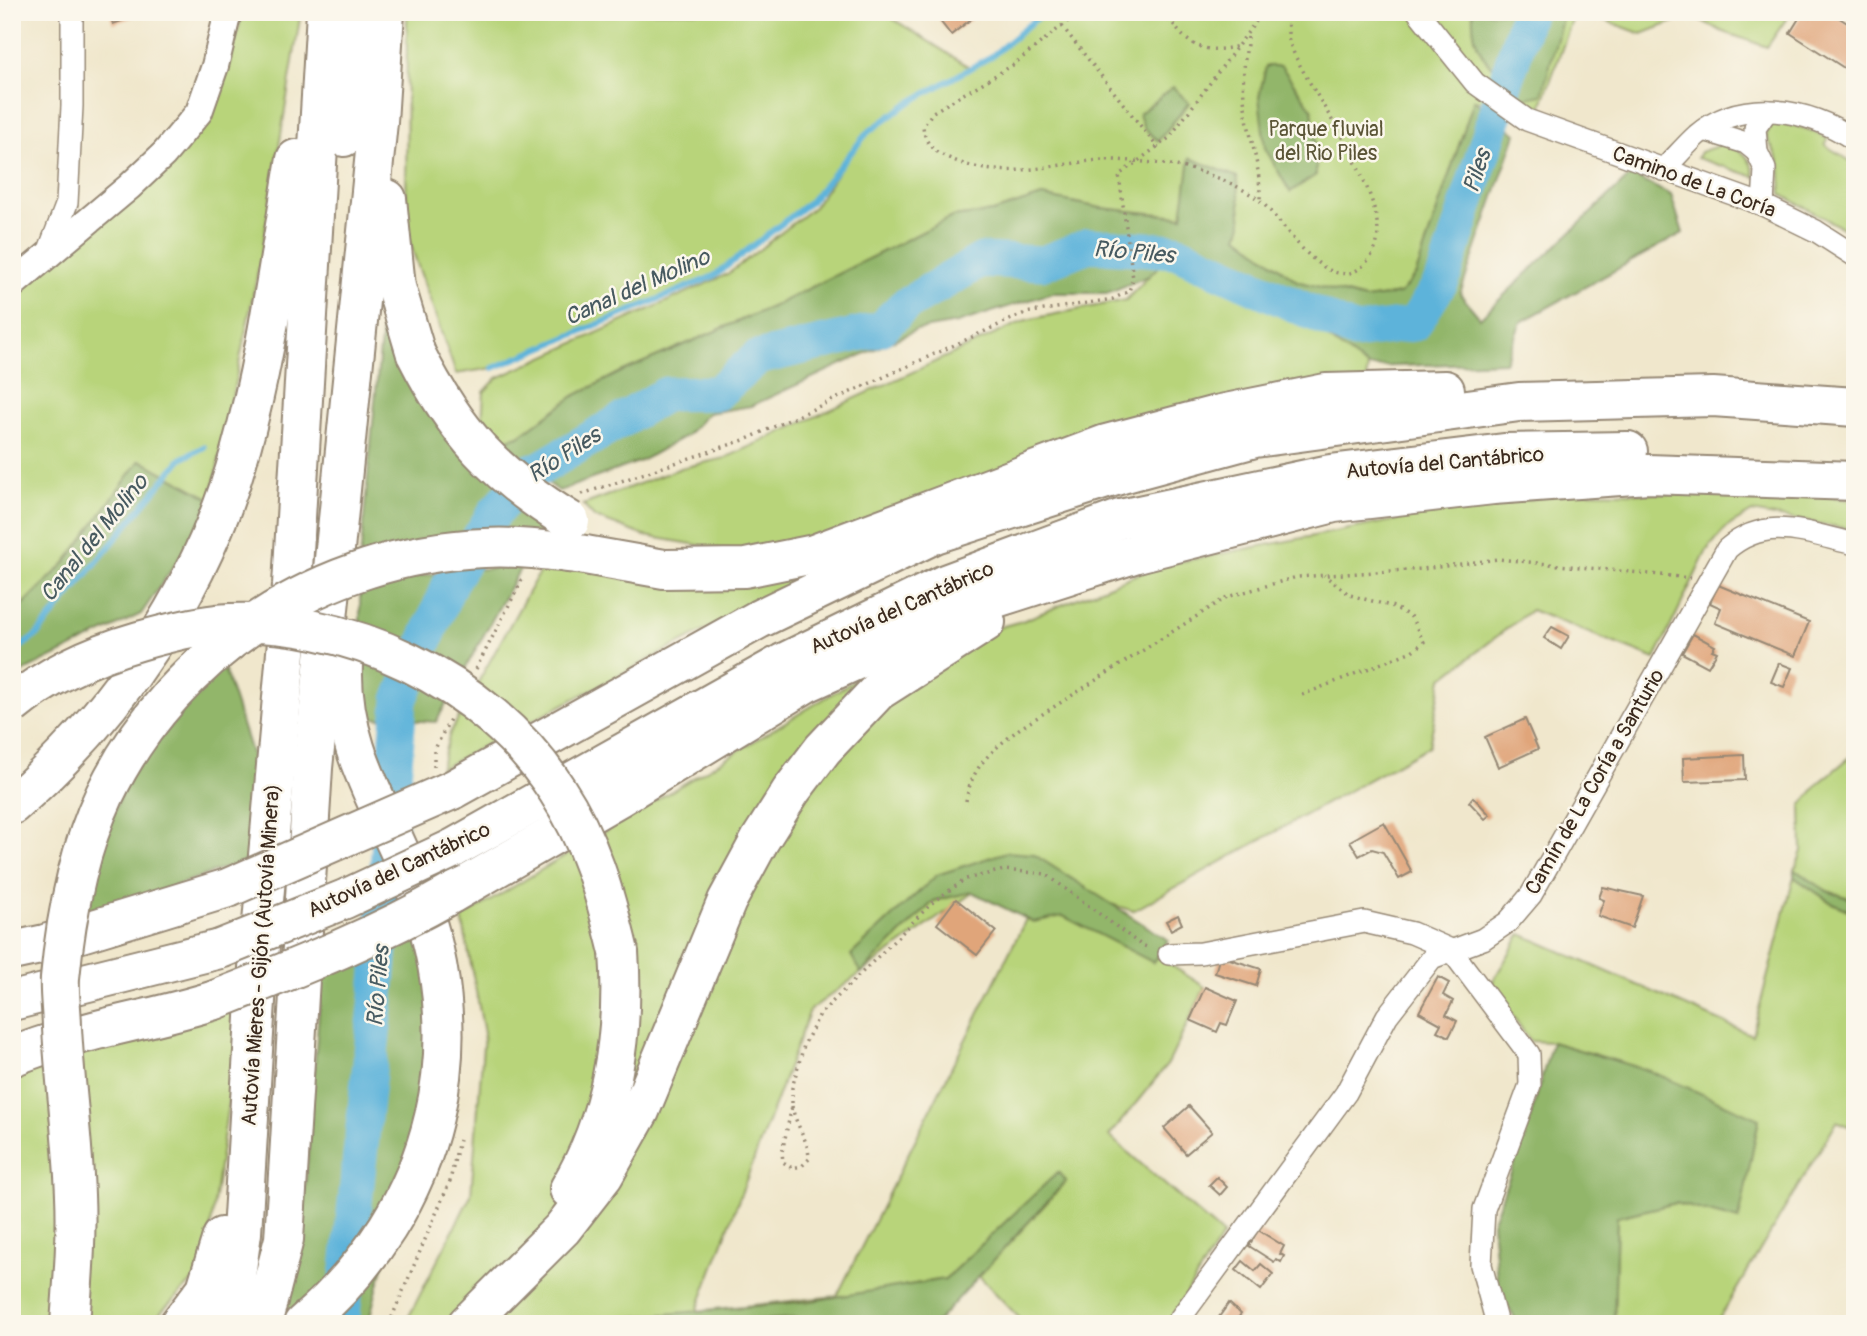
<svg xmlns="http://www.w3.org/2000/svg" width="1867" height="1336" font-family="Pangolin,sans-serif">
  <rect width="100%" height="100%" fill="#fbf7ec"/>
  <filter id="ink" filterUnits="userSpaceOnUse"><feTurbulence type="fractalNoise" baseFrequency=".0143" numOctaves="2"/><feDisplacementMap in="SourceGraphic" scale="14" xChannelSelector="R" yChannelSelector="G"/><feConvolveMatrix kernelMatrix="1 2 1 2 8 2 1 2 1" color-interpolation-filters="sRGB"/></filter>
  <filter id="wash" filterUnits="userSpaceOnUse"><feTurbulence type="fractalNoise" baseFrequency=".00686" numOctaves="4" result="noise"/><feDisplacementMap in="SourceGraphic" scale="28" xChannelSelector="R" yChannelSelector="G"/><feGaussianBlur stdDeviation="1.57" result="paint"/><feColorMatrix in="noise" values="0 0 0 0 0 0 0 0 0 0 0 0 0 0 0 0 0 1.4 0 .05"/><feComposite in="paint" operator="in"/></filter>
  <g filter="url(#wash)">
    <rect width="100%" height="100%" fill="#f0e7cc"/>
    <!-- green -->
    <g fill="#b8d47a" stroke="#7a7f4c" stroke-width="2">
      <path d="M243,12H301L261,257L211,499L91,530L65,563L12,616V296L207,114L224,80Z"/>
      <path d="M407,12H882L971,68L992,56L1044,12H1575L1540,110L1474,100L1416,274L1400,294L1365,299L1297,281L1226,227L1191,217L1101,208L1042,196L993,212L952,217L776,305L621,372L574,396L519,436L498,442L482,423L484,392L497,378L728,274L814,207L843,164L810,202L714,276L493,368L456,374L406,232Z"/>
      <path d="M1582,12H1791L1767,47L1721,31L1691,15L1642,34Z"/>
      <path d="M1771,125C1790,122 1812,130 1828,139L1825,145L1855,164V235L1782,195L1780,163L1766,136Z"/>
      <path d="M1720,145C1742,149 1750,154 1755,177L1697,158L1700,152Z"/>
      <path d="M1165,259L1298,316L1368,367L1366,381L802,543L750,554L645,536L594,517L583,505L681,468L725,458L1026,320L1126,300Z"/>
      <path d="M1578,492L1829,496L1855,501V530L1752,512L1727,527L1707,550L1655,659L1531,610L1442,679L1429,746L1133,911L1004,870L810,1010L697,1311L837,1296L1036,899L1158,957L1205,987L1168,1064L1109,1136L1223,1235L1167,1324H1025L979,1276L1066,1182L1058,1173L945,1279L838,1297L878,1324H405L471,1195L484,1033L462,918L896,655L1022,621L1157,566L1407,518Z"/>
      <path d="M542,567L806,572L797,582L440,769L450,733Z"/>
      <path d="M1855,753V900L1827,891L1795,870L1802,851L1801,806L1819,783Z"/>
      <path d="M1794,877L1832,903L1855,913V1129L1837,1121L1716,1324H1614L1617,1217L1676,1203L1738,1220L1650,1071L1552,1042L1530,1041L1491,984L1521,934L1752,1035Z"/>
      <path d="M242,1004L209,1239L199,1275L149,1324H12V1039Z"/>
    </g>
    <!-- forest -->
    <g fill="#92b66a" stroke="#667044" stroke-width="2">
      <path d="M1473,12H1564L1542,95L1522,99C1495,70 1470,55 1473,12Z"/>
      <path d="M1266,66H1281L1312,109L1316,142V175L1290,192L1265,148L1259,97Z"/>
      <path d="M1173,87L1189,103L1158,141L1144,128L1139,114Z"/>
      <path d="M1474,100L1516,134L1460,294L1480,318L1631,175L1671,195L1683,233L1521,322L1505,362L1368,367L1298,316L1166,259L1149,276L1107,293H1052L957,323L916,330L751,406L708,413L687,435L641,461L559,491L519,462L498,442L519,436L574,396L621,372L776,305L952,217L993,212L1042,196L1101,208L1182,217L1190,158L1237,177L1242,224L1238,236L1297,281L1365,299L1400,294L1416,274Z"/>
      <path d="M384,306L541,522L537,537L360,560Z"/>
      <path d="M140,460L211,499L193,538L141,614L12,677V616L65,563Z"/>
      <path d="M521,567L436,722L360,717V592C413,572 465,569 521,567Z"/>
      <path d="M222,662L257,771L254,858L88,916L78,913L125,782Z"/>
      <path d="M1006,852L1033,854L1168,940L1154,963L1063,916L1033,922L972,892L934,901L861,973L851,955L937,875Z"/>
      <path d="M1795,870L1827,891L1855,900V913L1832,903L1794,877Z"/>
      <path d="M418,929L433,1016L424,1110L368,1324H278L303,1216L322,972Z"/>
      <path d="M1552,1042L1650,1071L1759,1119L1739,1220L1676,1203L1617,1217L1614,1324H1518L1498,1290L1492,1223L1525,1136Z"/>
      <path d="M1058,1172L1066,1181L935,1324H839L811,1319V1324H797L796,1318L707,1324H631L622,1318L811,1301L945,1279Z"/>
    </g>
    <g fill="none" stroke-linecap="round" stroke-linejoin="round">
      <!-- stream -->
      <g stroke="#5db3da" stroke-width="6">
        <path d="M493,368L714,276L810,202L868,132L907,104L992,56L1044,12"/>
        <path d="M12,653L36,636L181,459L204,447"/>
      </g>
      <!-- river -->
      <path stroke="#5db3da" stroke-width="35" d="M342,1324L377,997L400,700L450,583L495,512L533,470L539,469L666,394L717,393L757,358L880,329L905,305L982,260L1043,263L1089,245L1175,251L1355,332L1414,324L1443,279L1528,12"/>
    </g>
    <g id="blocks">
      <!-- building -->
      <g fill="#e0a57a">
        <path d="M109,12H144V13L113,24Z"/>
        <path d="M933,12H980L951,35Z"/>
        <path d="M1803,12H1830L1855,28V75L1790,33Z"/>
        <path d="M1718,585L1809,622L1795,656L1715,623L1721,608L1710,603Z"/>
        <path d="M1552,627L1569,636L1561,649L1544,638Z"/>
        <path d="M1693,634L1715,646L1712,650L1717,652L1708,667L1682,653Z"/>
        <path d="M1779,663L1792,668L1784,687L1771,682Z"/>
        <path d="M1525,719L1538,749L1498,767L1485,737Z"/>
        <path d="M1744,755L1745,780L1684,782L1683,758Z"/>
        <path d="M1473,797L1490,815L1485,819L1469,802Z"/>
        <path d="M1384,822L1412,872L1399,879L1383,852L1372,849L1359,856L1350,841Z"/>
        <path d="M1603,887L1643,896L1632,928L1598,916L1604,900L1599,898Z"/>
        <path d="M956,899L996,931L977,955L937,924Z"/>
        <path d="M1178,915L1182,924L1171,930L1166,921Z"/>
        <path d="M1220,956L1261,969L1256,986L1215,973Z"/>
        <path d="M1438,977L1449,983L1443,995L1453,1001L1446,1015L1457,1021L1449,1037L1437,1031L1441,1024L1419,1012Z"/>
        <path d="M1205,987L1237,1001L1227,1025L1221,1023L1217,1032L1190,1020Z"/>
        <path d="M1189,1106L1212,1132L1186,1154L1164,1128Z"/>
        <path d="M1217,1177L1227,1187L1220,1195L1209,1185Z"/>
        <path d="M1258,1230L1284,1246L1280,1254L1284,1256L1281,1262L1276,1259L1274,1262L1249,1246Z"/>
        <path d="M1243,1261L1255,1271L1261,1264L1273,1274L1261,1290L1236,1270Z"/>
        <path d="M1229,1303L1241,1314L1233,1324H1214Z"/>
      </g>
    </g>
  </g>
  <g filter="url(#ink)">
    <use href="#blocks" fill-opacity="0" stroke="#968875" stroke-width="2"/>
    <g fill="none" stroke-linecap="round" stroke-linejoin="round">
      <defs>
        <g id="minor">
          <path d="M1418,12L1475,83L1527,120L1763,205L1816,231L1855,256"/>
          <path d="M1704,130L1746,143L1757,152"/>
          <path d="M1663,170C1674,159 1685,146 1697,135C1743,96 1809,109 1855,140"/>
          <path d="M1763,205L1765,169L1757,152L1755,128L1767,111"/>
          <path d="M46,258L67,203L72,106V12"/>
          <path d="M1169,954L1201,953L1364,922L1412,933L1451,950L1529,1054L1530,1085L1484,1209L1481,1265L1497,1324"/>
          <path d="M1176,1324L1346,1093L1387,1016L1432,958L1483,939L1508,922L1531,895L1727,549C1767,514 1808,534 1855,544"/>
        </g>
        <path id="tertiary" d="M12,285L129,187L164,154L199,112L215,66L228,12"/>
        <g id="motorway">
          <path d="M344,137L353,12"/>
          <path d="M387,199L396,287L416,354"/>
          <path d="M585,555L664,569L745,568L814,554L1106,444L1216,415L1326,393L1445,390"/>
          <path d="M452,790L759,619L935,534L1122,474L1255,438L1519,402L1713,397L1855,407"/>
          <path d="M12,805C118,714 203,587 240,452C267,356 279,257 296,159"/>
          <path d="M452,849L783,663L945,584L1120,519L1330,474L1504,453L1628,451"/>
          <path d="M451,894L619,797L806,683L990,600L1137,553L1334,503L1493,485L1648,474L1855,481"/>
          <path d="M12,951L45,944L228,888"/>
          <path d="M12,1001L220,949"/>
          <path d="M12,1057C76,1030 149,1021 215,1000"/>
          <path d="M569,1189C612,1118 625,1033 619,952"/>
          <path d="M179,1324L206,1289L222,1237"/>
          <path d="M225,1324L235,1283L242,1233L258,968L292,585L326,12"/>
          <path d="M262,1324L284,1239L313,768L378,122L385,12"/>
          <path d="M303,1324C440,1207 480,1039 409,873C379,801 340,745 343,663"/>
          <path d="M467,1324L562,1229L604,1175L640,1111L727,901L760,840L791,791L823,749L878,691L986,622"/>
        </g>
      </defs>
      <!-- minor casing -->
      <use href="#minor" stroke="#968875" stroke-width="24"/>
      <!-- tertiary casing -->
      <use href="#tertiary" stroke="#968875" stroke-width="30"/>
      <!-- motorway casing -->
      <use href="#motorway" stroke="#968875" stroke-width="42"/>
      <!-- path -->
      <g stroke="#968875" stroke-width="3.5" stroke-dasharray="2 5" stroke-linecap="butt">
        <path d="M1079,12L1013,65L933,112L923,126C925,145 934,152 951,159C1002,182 1049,164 1102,160C1115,159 1162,163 1176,166C1203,171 1236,183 1259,200C1284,219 1333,313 1372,255C1402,208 1307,91 1290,44C1287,35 1288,22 1287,12"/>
        <path d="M1166,12C1183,43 1201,56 1238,46"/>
        <path d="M1062,26L1158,148"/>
        <path d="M1248,37C1245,58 1242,77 1244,97C1247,133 1261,163 1260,201"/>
        <path d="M582,494L747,439L1025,313L1113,299L1129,291L1133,279L1119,175L1169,138L1263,12"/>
        <path d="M476,669L524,576"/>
        <path d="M1302,695L1412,651L1424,642L1411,617L1394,607L1350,595L1324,575"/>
        <path d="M434,767V751L450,719"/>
        <path d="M966,801C972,765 992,751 1019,729L1227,597L1297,577L1423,569L1498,559L1691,578"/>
        <path d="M792,1106C795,1125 809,1140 809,1159L802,1166L792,1168L783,1162L782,1152L792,1106V1088L804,1045L820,1014L934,901L966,879L1004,870L1046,874L1141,945L1150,948"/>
        <path d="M389,1324L450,1181L459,1140"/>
      </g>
      <!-- minor -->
      <use href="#minor" stroke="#fff" stroke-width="21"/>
      <!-- tertiary -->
      <use href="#tertiary" stroke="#fff" stroke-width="26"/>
      <!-- motorway -->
      <use href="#motorway" stroke="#fff" stroke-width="38"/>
      <defs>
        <g id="motorway-bridge">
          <path d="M416,354C456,433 495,475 570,521"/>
          <path d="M12,705C48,675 94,654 139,641C164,634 190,627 216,624C345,613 487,681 557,790C590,840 605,894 619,952"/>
          <path d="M228,888L452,790"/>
          <path d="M220,949L345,899L452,849"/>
          <path d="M215,1000C296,968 376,937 451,894"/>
          <path d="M70,1324C73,1282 77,1238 75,1195C73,1140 65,1084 62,1028C62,1012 59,994 60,978C66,915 78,851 105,794C175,649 325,554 484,548C518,546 552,551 585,555"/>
        </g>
      </defs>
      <!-- motorway-bridge casing -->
      <use href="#motorway-bridge" stroke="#968875" stroke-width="42" stroke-linecap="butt"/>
      <!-- motorway-bridge -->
      <use href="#motorway-bridge" stroke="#fff" stroke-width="38"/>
    </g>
  </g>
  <g text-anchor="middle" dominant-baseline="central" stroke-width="5" stroke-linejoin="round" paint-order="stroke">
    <!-- park labels -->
    <g font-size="21" fill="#5a5435" stroke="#fbf7ec">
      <text x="1326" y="129">Parque fluvial<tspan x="1326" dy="24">del Rio Piles</tspan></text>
    </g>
    <!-- street labels -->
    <g font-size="21" fill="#3b2a1e" stroke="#fbf7ec">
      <text transform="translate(1694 182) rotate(20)">Camino de La Coría</text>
      <text transform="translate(1445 463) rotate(-5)">Autovía del Cantábrico</text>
      <text transform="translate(902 608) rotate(-24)">Autovía del Cantábrico</text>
      <text transform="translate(1595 782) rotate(-60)">Camín de La Coría a Santurio</text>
      <text transform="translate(399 870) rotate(-25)">Autovía del Cantábrico</text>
      <text transform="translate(261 955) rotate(-86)">Autovía Mieres - Gijón (Autovía Minera)</text>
    </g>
    <!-- water labels -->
    <g font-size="23" font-style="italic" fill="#475a60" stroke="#fbf7ec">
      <text transform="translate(1477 171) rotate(-72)">Piles</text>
      <text transform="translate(1134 252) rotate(5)">Río Piles</text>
      <text transform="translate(637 287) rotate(-24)">Canal del Molino</text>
      <text transform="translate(564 455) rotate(-33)">Río Piles</text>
      <text transform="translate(94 538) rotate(-51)">Canal del Molino</text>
      <text transform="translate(378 986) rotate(-85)">Río Piles</text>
    </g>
  </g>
  <!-- margin -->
  <rect width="1867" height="1336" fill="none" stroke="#fbf7ec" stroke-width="42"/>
</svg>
